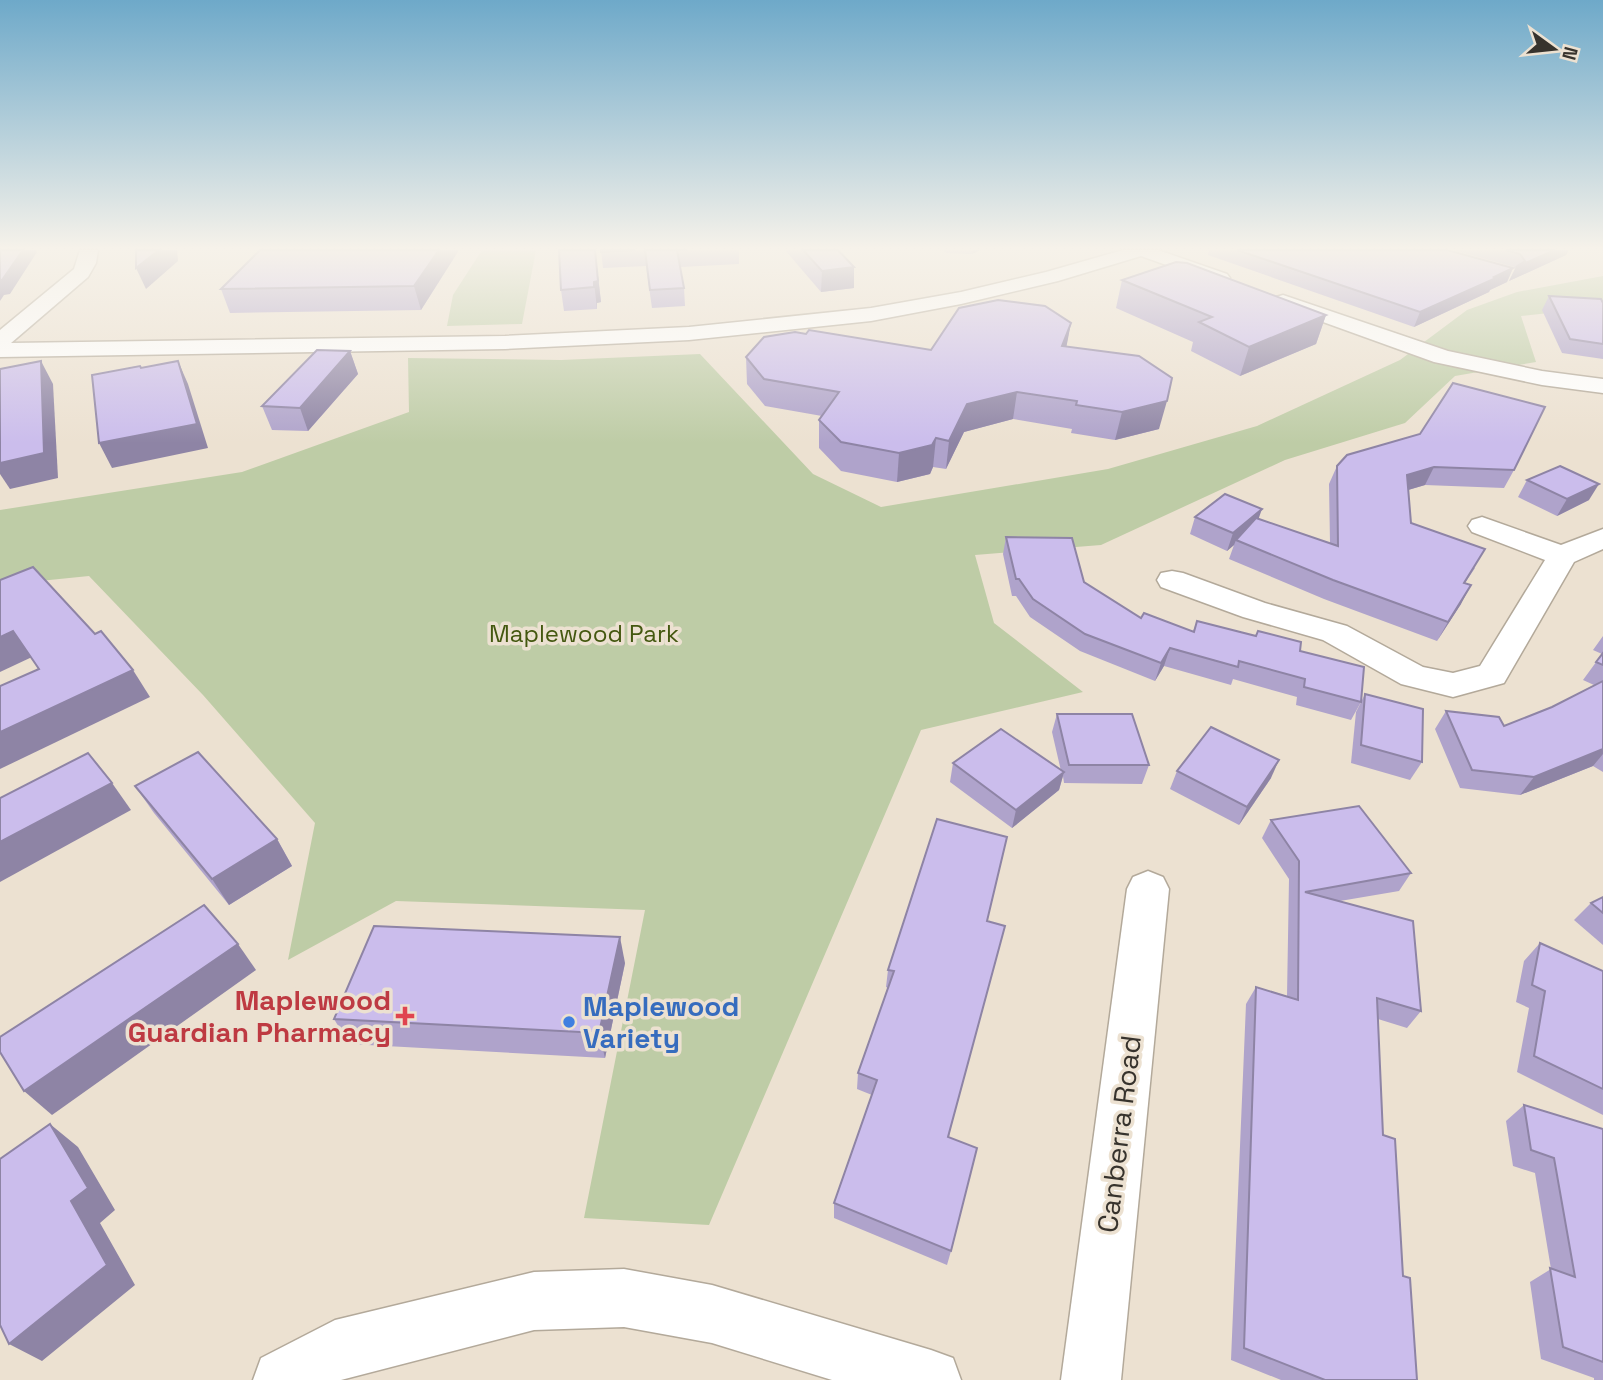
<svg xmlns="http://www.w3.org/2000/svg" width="1603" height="1380" font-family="'Space Grotesk',sans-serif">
  <rect width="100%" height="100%" fill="#ece1d1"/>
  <!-- green -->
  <g fill="#becca6">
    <path d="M482,250H536L522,324L447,326L453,295Z"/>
    <path d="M1603,276V307L1521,316L1536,362L1455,376L1405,423L1285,460L1101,545L975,555L994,623L1083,692L921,730L709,1225L584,1218L645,910L396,901L288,960L315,823L203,695L89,576L0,585V510L242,472L409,412L408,358L561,360L700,354L813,474L881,507L1108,469L1257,426L1400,360L1467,310L1517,292Z"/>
  </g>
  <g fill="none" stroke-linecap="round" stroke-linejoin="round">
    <defs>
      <g id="minor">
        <path d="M80,250H98L96,263L88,277L11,343L505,336L689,327L871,308L961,292L1046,272L1123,250H1158L1227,274L1230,278L1220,284L1141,256L1058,281L961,304L871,321L689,340L505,349L0,357V330L74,269Z"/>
        <path d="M1283,295L1448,351L1542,371L1603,379V393L1542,385L1434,362L1276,305L1273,301L1276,297Z"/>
        <path d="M1482,517L1561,545L1603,529V549L1574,562L1504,683L1453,697L1401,684L1323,640L1243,617L1161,587L1157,580L1161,573L1172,571L1183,573L1265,603L1347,626L1423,667L1453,673L1480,666L1545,560L1472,532L1468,526L1472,520Z"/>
        <path d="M1148,871L1163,877L1169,889L1121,1380H1061L1127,889L1133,877Z"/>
        <path d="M624,1269L712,1285L931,1350L953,1358L961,1380H832L712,1343L624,1327L534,1330L341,1380H253L261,1358L335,1320L534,1272Z"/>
      </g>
    </defs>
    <!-- minor casing -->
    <use href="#minor" stroke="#b3a99a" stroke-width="3"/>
    <!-- minor -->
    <use href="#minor" fill="#fff" fill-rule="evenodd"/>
  </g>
  <!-- wall -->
  <g fill="#afa3cb">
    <path d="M260,250H459L421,310L230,313L221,289Z"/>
    <path d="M595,250L601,302L597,303V309L564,311L561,290Z"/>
    <path d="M601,250H739V264L680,267L684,288L685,306L652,308L646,266L603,268Z"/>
    <path d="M785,250H838L854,267V288L821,292Z"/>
    <path d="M942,250H980L972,254L947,253Z"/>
    <path d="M1209,250H1447L1513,268L1507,282L1490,290L1489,292L1414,327L1208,255Z"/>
    <path d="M1453,250H1569L1566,255L1509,281L1515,269L1514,267Z"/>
    <path d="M1122,280L1326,315L1316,344L1240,376L1191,351L1193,342L1116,308Z"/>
    <path d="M1549,296L1603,303V359L1562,353L1542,310Z"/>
    <path d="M1071,323L1066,346L1159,429L1115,440L1071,433L1072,429L1013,419L964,432L946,469L933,467L930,474L897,482L841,471L819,448V420L822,416L765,406L747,384L746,357L931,350Z"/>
    <path d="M350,351L358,374L308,431L272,430L262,406Z"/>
    <path d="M1347,455L1514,470L1504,488L1425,485L1408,490L1411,523L1475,568L1465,583L1461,604L1437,641L1324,599L1229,559L1234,545L1227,551L1190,534L1195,517L1259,519L1330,543L1329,484L1337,466Z"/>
    <path d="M1527,480L1589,500L1557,516L1518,497Z"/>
    <path d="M1006,537L1084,582L1141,618L1193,631L1197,621L1256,636L1258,631L1300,651L1361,702L1351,720L1296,705L1297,697L1233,679L1231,685L1164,666L1155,681L1080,651L1030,617L1016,596H1012L1003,554Z"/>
    <path d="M1603,636V772L1593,766L1520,795L1460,788L1435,729L1446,711L1504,726L1552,707L1594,685L1583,680L1602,654L1593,650Z"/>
    <path d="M1365,694L1422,762L1410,780L1351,763L1356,712Z"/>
    <path d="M1057,714L1149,765L1142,784L1064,783L1063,776L1059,790L1012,828L950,782L953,763L1061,771L1052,732Z"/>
    <path d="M1177,771L1271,778L1239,825L1170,789Z"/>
    <path d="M135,786L277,839L292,866L229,905L154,813Z"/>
    <path d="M1271,820L1411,873L1399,891L1340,901L1421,1011L1407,1028L1378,1019L1383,1135L1417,1380H1281L1231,1360L1246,1004L1256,987L1287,996L1289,879L1262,838Z"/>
    <path d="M1603,897V945L1574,920L1591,903Z"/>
    <path d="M987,921L949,1137L951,1251L947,1265L834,1218V1203L872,1095L857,1089L858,1073L888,988L886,987L888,970Z"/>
    <path d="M1540,943L1603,971V1115L1517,1072L1529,1008L1516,1002L1524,961Z"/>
    <path d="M625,963L605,1058L349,1044L334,1019Z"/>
    <path d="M1524,1105L1603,1129V1380H1594V1378L1541,1359L1530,1282L1551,1269L1535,1173L1513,1166L1506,1121Z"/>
  </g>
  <!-- shaded-wall -->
  <g fill="#8e84a5">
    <path d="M23,250H36L37,252L10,294L4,295L0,301V280Z"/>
    <path d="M159,250H177L178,261L146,289L136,268Z"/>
    <path d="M439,250H459L421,310L414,286Z"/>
    <path d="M595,250L601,302L597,303V309L594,282Z"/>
    <path d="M973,250H980L972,254Z"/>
    <path d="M1555,250H1569L1566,255L1509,281L1516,267Z"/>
    <path d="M854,267V288L821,292L822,271Z"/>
    <path d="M1513,268L1507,282L1490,290L1489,292L1414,327L1420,312Z"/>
    <path d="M1326,315L1316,344L1240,376L1249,347Z"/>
    <path d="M1071,323L1066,349L1062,346Z"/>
    <path d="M350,351L358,374L308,431L300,408Z"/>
    <path d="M41,361L53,384L58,478L10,489L0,474V463Z"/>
    <path d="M178,361L188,384L208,448L112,468L99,443Z"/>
    <path d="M1017,392L1013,419L964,432L946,469L949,441L967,404Z"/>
    <path d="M1167,401L1159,429L1115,440L1122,412Z"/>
    <path d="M936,438L933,467L930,474L897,482L899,453Z"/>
    <path d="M1434,467L1425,485L1398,493L1407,475Z"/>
    <path d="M1599,484L1589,500L1557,516L1567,499Z"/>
    <path d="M1262,509L1256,526L1236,540L1234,545L1227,551L1233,533Z"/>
    <path d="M1471,585L1461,604L1437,641L1448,622Z"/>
    <path d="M13,631L32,657L0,672V637Z"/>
    <path d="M1170,648L1164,666L1155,681L1161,663Z"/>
    <path d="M133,670L150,697L0,769V732Z"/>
    <path d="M1603,749V754L1593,766L1520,795L1534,777Z"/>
    <path d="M1279,760L1271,778L1239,825L1247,807Z"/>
    <path d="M1064,772L1059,790L1012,828L1016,810Z"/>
    <path d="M112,783L131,810L0,882V842Z"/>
    <path d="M277,839L292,866L229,905L212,879Z"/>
    <path d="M620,937L625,963L605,1058L599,1033Z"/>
    <path d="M238,944L256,970L52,1115L24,1091Z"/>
    <path d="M50,1124L78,1147L115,1210L100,1223L135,1285L42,1361L9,1344L71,1201Z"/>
  </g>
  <!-- building -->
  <g fill="#cbbdec" stroke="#8e84a5" stroke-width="2">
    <path d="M0,250H23L2,280H0Z"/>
    <path d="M136,250H159L136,268Z"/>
    <path d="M260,250H439L414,286L221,289Z"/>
    <path d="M559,250H595L598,281L594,282V287L561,290Z"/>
    <path d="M601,250H635L601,252Z"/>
    <path d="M645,250H687H677L684,288L650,290Z"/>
    <path d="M803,250H838L854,267L822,271Z"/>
    <path d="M1237,250H1447L1513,268L1494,277L1496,278L1420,312Z"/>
    <path d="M1506,250H1555L1516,267L1525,261L1520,254Z"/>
    <path d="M1176,262L1187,263L1326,315L1249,347L1199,322L1212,317L1122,280Z"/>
    <path d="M1549,296L1601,299L1603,303V344L1570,339Z"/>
    <path d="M998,300L1045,306L1071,323L1062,346L1139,356L1172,378L1167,401L1122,412L1076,405L1077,401L1017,392L967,404L949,441L936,438L932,445L899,453L841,442L819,420L839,392L764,379L746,357L764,337L795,332L806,334L809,330L931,350L959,308Z"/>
    <path d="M317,350L350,351L300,408L262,406Z"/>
    <path d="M41,361L44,453L0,463V369Z"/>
    <path d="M178,361L197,424L99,443L92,375L140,366L141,368Z"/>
    <path d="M1453,383L1545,407L1514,470L1434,467L1407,475L1411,523L1485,549L1464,583L1471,585L1448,622L1333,580L1236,540L1256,518L1338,546L1337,466L1347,455L1420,434Z"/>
    <path d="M1560,466L1599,484L1567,499L1527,480Z"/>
    <path d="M1225,494L1262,509L1233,533L1195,517Z"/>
    <path d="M1006,537L1072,538L1084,582L1141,618L1144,613L1194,632L1197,621L1256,636L1258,631L1301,642L1300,651L1364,667L1361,702L1304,687L1305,679L1239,661L1238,667L1170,648L1161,663L1085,634L1033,599L1019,579H1016Z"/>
    <path d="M33,567L95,634L101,631L133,670L0,732V686L39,669L13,631L0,637V580Z"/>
    <path d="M1603,653V665L1596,662Z"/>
    <path d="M1603,681V749L1534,777L1472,770L1446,711L1499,717L1504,726L1552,707Z"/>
    <path d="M1365,694L1423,709L1422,762L1361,745Z"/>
    <path d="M1057,714H1132L1149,765H1069Z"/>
    <path d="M1211,727L1279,760L1247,807L1177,771Z"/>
    <path d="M1001,729L1064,772L1016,810L953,763Z"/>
    <path d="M198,752L277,839L212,879L135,786Z"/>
    <path d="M88,753L112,783L0,842V798Z"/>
    <path d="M1359,806L1411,873L1305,892L1413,921L1421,1011L1377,998L1383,1135L1395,1139L1403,1276L1410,1278L1417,1380H1325L1244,1348L1256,987L1298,1000L1299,861L1271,820Z"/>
    <path d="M937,819L1007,837L987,921L1005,926L948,1137L977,1148L951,1251L834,1203L877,1080L858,1073L894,971L888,970Z"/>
    <path d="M1603,897V913L1591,903Z"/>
    <path d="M204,905L238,944L24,1091L0,1052V1037Z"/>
    <path d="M374,926L620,937L599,1033L334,1019Z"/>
    <path d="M1540,943L1603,971V1089L1534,1056L1545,991L1532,985Z"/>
    <path d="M1524,1105L1603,1129V1362L1563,1347L1550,1268L1575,1277L1554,1158L1531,1150Z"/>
    <path d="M50,1124L88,1188L71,1201L107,1265L9,1344L0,1325V1159Z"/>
  </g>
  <!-- sky -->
  <linearGradient id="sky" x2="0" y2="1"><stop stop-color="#6ea9c9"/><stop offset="0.56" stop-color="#f6f2ea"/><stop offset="1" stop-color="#f6f2ea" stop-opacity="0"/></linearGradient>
  <rect width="1603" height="443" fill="url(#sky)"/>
  <!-- markers -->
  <path fill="#e0444e" stroke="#ece1d1" stroke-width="2.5" d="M401.5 1005.5h7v7h7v7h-7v7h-7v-7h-7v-7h7z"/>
  <circle fill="#3f7fe0" stroke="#ece1d1" stroke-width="2.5" cx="569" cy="1022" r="7"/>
  <g text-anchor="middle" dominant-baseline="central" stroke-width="7" stroke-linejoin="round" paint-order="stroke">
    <!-- park labels -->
    <g font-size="24" fill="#445810" stroke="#ece1d1">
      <text x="584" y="633">Maplewood Park</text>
    </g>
    <!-- near-health labels -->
    <g font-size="28" font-weight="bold" fill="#be3a42" stroke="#ece1d1" text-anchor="end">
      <text x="391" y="1000">Maplewood<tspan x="391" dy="32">Guardian Pharmacy</tspan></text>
    </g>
    <!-- near-shop labels -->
    <g font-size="28" font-weight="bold" fill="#366cbe" stroke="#ece1d1" text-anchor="start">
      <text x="583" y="1006">Maplewood<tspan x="583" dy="32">Variety</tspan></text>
    </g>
    <!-- near-street labels -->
    <g font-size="28" fill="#37332d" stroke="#ece1d1">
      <text transform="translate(1119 1134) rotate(-83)">Canberra Road</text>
    </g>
  </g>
  <!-- north arrow -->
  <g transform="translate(1554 49) rotate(105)" stroke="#ece1d1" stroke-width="5" paint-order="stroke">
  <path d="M0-5L12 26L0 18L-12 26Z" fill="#37332d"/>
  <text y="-10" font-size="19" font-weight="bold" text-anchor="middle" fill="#37332d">N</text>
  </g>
</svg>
